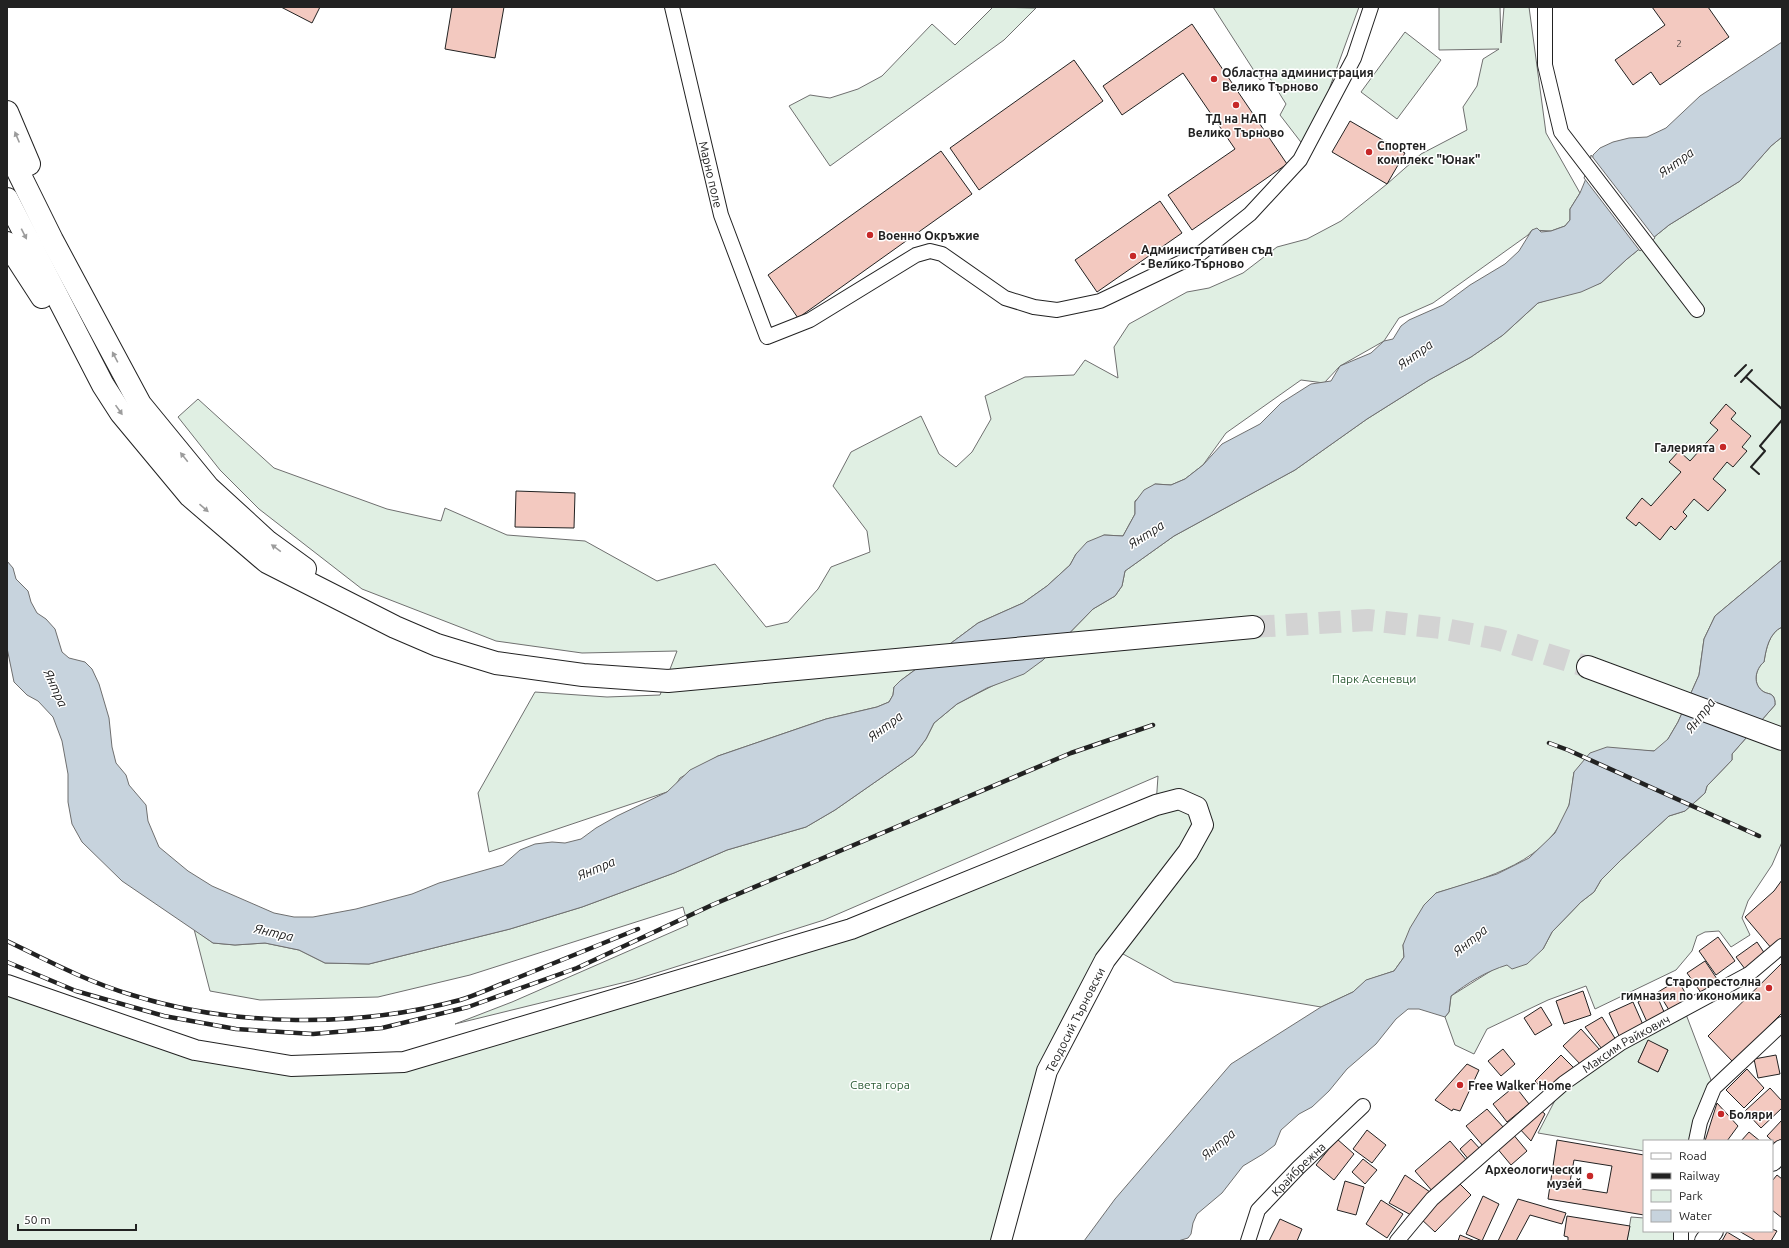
<svg xmlns="http://www.w3.org/2000/svg" width="1789" height="1248" font-family="Ubuntu,sans-serif">
  <rect width="100%" height="100%" fill="#fff"/>
  <!-- green -->
  <g fill="#e0efe3" stroke="#6f6f6f" fill-rule="evenodd">
    <path d="M993,7L1036,8L1004,40L830,166L789,106L810,95L830,98L858,89L882,76L932,24L955,45Z"/>
    <path d="M1213,7H1359L1307,150L1280,115L1286,104L1268,75L1260,80Z"/>
    <path d="M1439,7H1500L1501,43L1504,7H1529L1546,133L1580,193L1570,209V220L1565,226L1551,231L1532,230L1528,235L1433,303L1399,318L1384,341L1340,366L1324,383L1301,380L1226,433L1203,465L1185,479L1171,485L1155,484L1135,501V514L1123,536L1104,535L1076,554L1070,565L1047,586L1023,603L978,623L900,681L894,687L893,695L889,702L877,707L826,719L718,756L680,778L675,786L667,792L489,852L478,793L535,692L607,697L660,695L677,651L582,653L496,641L362,589L259,509L220,470L178,417L198,399L274,468L387,509L441,521L445,508L507,535L585,541L657,581L715,564L766,627L788,622L818,589L831,567L870,552L867,531L833,486L851,452L921,416L939,454L956,467L972,452L991,419L985,396L1025,377L1074,375L1085,360L1118,378L1114,347L1129,324L1187,292L1209,288L1243,273L1277,247L1307,239L1341,221L1387,184L1421,154L1467,130L1463,107L1477,86L1483,59L1499,49L1439,50Z"/>
    <path d="M1405,32L1441,60L1397,119L1361,92Z"/>
    <path d="M1782,137V560L1715,616L1704,639L1699,675L1678,722L1668,739V746L1654,751L1634,750L1574,772C1572,782 1572,795 1569,805C1551,862 1486,878 1436,893L1403,945L1404,957L1394,971L1367,980L1353,992L1321,1007L1174,982L1114,949L1048,1071L1001,1241H7V985L196,1050L291,1066L404,1062L851,929L1156,805L1158,776L824,920L634,980L455,1024L512,1002L688,925L683,907L470,975L378,997L260,1000L210,991L194,929L213,943L235,945L265,943L299,950L325,963L369,964L510,929L582,907L674,873L727,850L806,827L835,810L914,755L926,739L934,723L957,704L1043,660L1093,609L1115,596L1122,586L1125,571L1174,536L1295,470L1367,419L1429,380L1471,357L1503,335L1538,303L1601,283L1627,259L1669,225L1740,181L1771,146Z"/>
    <path d="M1782,627V842L1772,865L1748,901L1742,918L1750,935L1731,947L1719,931L1705,932L1697,936L1692,951L1676,970L1595,1009L1586,986L1548,1000L1487,1029L1474,1054L1455,1045L1445,1017L1449,1012L1451,996L1494,969L1543,949L1552,932L1581,902L1594,892L1601,880L1621,860L1669,816L1685,811L1705,793L1707,786L1732,760V754L1775,705C1775,701 1775,699 1773,696C1770,693 1768,694 1764,692C1752,685 1755,669 1764,662C1766,649 1769,633 1782,627Z"/>
    <path d="M1684,1009L1714,1088L1696,1141H1644V1151L1538,1133L1564,1083ZM1648,1041L1668,1050L1658,1072L1638,1062Z"/>
    <path d="M1631,1217L1644,1218V1231H1681L1682,1241H1627Z"/>
  </g>
  <!-- water -->
  <g fill="#c7d3dd" stroke="#6f6f6f">
    <path d="M1782,42V137L1771,146L1740,181L1669,225L1627,259L1601,283L1581,292L1538,303L1503,335L1471,357L1429,380L1367,419L1295,470L1174,536L1125,571L1122,586L1115,596L1093,609L1043,660L1024,674L987,688L957,704L934,723L926,739L914,755L835,810L806,827L727,850L674,873L582,907L510,929L369,964L325,963L299,950L265,943L235,945L213,943L122,881L82,842L72,824L68,802V774L62,741L53,717L38,701L27,695L14,682L7,648V561L13,568L16,579L28,591L31,602L37,613L46,619L55,629L62,652L69,658L85,662L92,669L99,684L109,718L112,747L116,763L126,775L129,785L146,805L148,821L159,847L188,871L212,886L274,913L294,917H313L356,909L412,894L439,883L503,865L520,850L535,844L552,842L565,843L581,839L596,828L617,816L667,792L690,770L718,756L826,719L877,707L889,702L893,695L894,687L900,681L978,623L1023,603L1047,586L1070,565L1076,554L1087,542L1104,535L1123,536L1135,514V502L1144,490L1155,484L1171,485L1185,479L1203,465L1222,444L1260,424L1281,403L1311,384L1331,381L1340,366L1371,353L1384,341L1393,339L1401,326L1409,320L1443,305L1470,285L1505,264L1519,251L1532,230L1537,228L1541,232L1551,231L1565,226L1570,220V209L1580,193L1592,164L1593,155L1600,148L1613,142L1629,138L1647,137L1666,128L1700,96Z"/>
    <path d="M1782,560V627C1769,633 1766,649 1764,662C1755,669 1752,685 1764,692C1768,694 1770,693 1773,696C1775,699 1775,701 1775,705L1732,754V760L1707,786L1705,793L1685,811L1669,816L1621,860L1601,880L1594,892L1581,902L1552,932L1543,949L1527,964L1512,969L1507,965C1487,971 1467,983 1451,996L1449,1012L1445,1017L1419,1009H1408L1396,1019L1376,1044L1347,1069L1329,1091L1312,1107L1299,1114L1281,1130L1275,1145L1263,1154L1243,1166L1222,1193L1197,1214L1193,1223L1191,1234L1188,1238L1178,1241H1084L1115,1199L1231,1064L1321,1007L1353,992L1366,980L1394,971L1404,957L1403,945L1410,928L1424,905L1436,893L1497,874L1529,858L1555,833L1569,805L1574,772L1590,753L1607,747L1654,751L1668,739L1678,722L1699,675L1704,639L1715,616Z"/>
  </g>
  <!-- pier -->
  <path fill="#fff" stroke="#6f6f6f" d="M1591,155L1655,238L1640,251L1584,178L1590,163Z"/>
  <!-- building -->
  <g fill="#f3c9c0" stroke="#222" fill-rule="evenodd">
    <path d="M281,7H320L312,23Z"/>
    <path d="M452,7H504L495,58L445,49Z"/>
    <path d="M1652,7H1708L1729,37L1660,85L1651,72L1633,85L1615,60L1665,25Z"/>
    <path d="M1192,24L1287,164L1192,230L1168,195L1235,149L1183,73L1122,115L1103,86Z"/>
    <path d="M1074,60L1103,101L979,190L950,148Z"/>
    <path d="M1350,121L1405,153L1387,184L1332,152Z"/>
    <path d="M941,151L972,194L798,318L768,275Z"/>
    <path d="M1160,201L1182,233L1097,292L1075,260Z"/>
    <path d="M1726,404L1736,413L1731,419L1751,436L1742,447L1747,451L1733,467L1727,462L1713,479L1726,490L1708,511L1694,499L1683,512L1687,516L1675,530L1671,526L1660,540L1639,522L1636,526L1626,518L1642,498L1651,506L1681,472L1669,462L1679,451L1690,461L1718,430L1710,423Z"/>
    <path d="M516,491L575,493L574,528L515,527Z"/>
    <path d="M1782,880V941L1772,949L1745,917L1774,891Z"/>
    <path d="M1718,937L1735,961L1716,975L1699,951Z"/>
    <path d="M1757,942L1765,954L1745,969L1736,957Z"/>
    <path d="M1705,961L1719,982L1702,994L1687,973Z"/>
    <path d="M1782,963V1013L1733,1062L1708,1036Z"/>
    <path d="M1678,980L1688,998L1669,1010L1658,992Z"/>
    <path d="M1583,991L1591,1015L1564,1024L1556,1001Z"/>
    <path d="M1656,994L1665,1014L1647,1022L1638,1002Z"/>
    <path d="M1633,1002L1644,1027L1620,1038L1609,1013Z"/>
    <path d="M1541,1007L1552,1025L1535,1035L1524,1018Z"/>
    <path d="M1602,1017L1616,1040L1602,1049L1585,1027Z"/>
    <path d="M1581,1029L1600,1050L1582,1066L1563,1046Z"/>
    <path d="M1648,1040L1668,1050L1658,1072L1638,1062Z"/>
    <path d="M1503,1049L1515,1064L1501,1076L1488,1061Z"/>
    <path d="M1561,1055L1574,1068L1547,1094L1535,1081Z"/>
    <path d="M1776,1055L1780,1074L1758,1078L1754,1059Z"/>
    <path d="M1467,1064L1479,1070L1460,1111L1453,1109L1452,1111L1435,1100Z"/>
    <path d="M1747,1069L1764,1088L1744,1108L1726,1090Z"/>
    <path d="M1515,1086L1529,1104L1507,1122L1493,1104Z"/>
    <path d="M1770,1088L1782,1101V1108L1761,1128L1745,1111Z"/>
    <path d="M1717,1103L1738,1126L1727,1141H1705Z"/>
    <path d="M1487,1109L1504,1128L1483,1146L1466,1126Z"/>
    <path d="M1539,1109L1545,1114L1531,1141L1518,1127Z"/>
    <path d="M1782,1120V1148L1781,1149L1767,1136Z"/>
    <path d="M1367,1130L1386,1145L1372,1163L1353,1149Z"/>
    <path d="M1749,1132L1760,1141H1741Z"/>
    <path d="M1512,1133L1527,1151L1511,1165L1496,1147Z"/>
    <path d="M1337,1139L1354,1154L1334,1180L1316,1165Z"/>
    <path d="M1471,1139L1481,1150L1469,1160L1460,1149Z"/>
    <path d="M1557,1140L1644,1155V1215L1548,1199ZM1574,1160L1612,1166L1607,1193L1569,1187Z"/>
    <path d="M1450,1141L1468,1162L1433,1192L1415,1171Z"/>
    <path d="M1363,1159L1377,1170L1365,1184L1352,1172Z"/>
    <path d="M1405,1175L1430,1192L1411,1215L1389,1203Z"/>
    <path d="M1777,1175L1782,1179V1218L1772,1210V1181Z"/>
    <path d="M1345,1181L1364,1187L1356,1215L1337,1210Z"/>
    <path d="M1457,1181L1471,1195L1435,1232L1420,1218Z"/>
    <path d="M1483,1196L1499,1204L1482,1241L1466,1234Z"/>
    <path d="M1518,1199L1566,1213L1562,1224L1530,1215L1516,1241H1498Z"/>
    <path d="M1381,1200L1403,1214L1387,1238L1366,1224Z"/>
    <path d="M1567,1216L1630,1226L1627,1241H1568V1237L1564,1236Z"/>
    <path d="M1280,1219L1302,1229L1297,1241H1269Z"/>
    <path d="M1772,1229L1777,1231L1771,1241H1756L1739,1231H1772Z"/>
    <path d="M1727,1232L1742,1241H1722Z"/>
    <path d="M1460,1235L1475,1241H1458Z"/>
  </g>
  <g fill="none" stroke-linecap="round" stroke-linejoin="round">
    <!-- primary-tunnel -->
    <path stroke="#d3d3d3" stroke-width="22" stroke-dasharray="22 11" stroke-linecap="butt" d="M1253,627L1368,620L1440,628L1497,639L1588,667"/>
    <defs>
      <g id="street">
        <path id="s1" d="M672,7L721,215L767,337L810,320L916,255L930,251L942,254L1005,298L1034,307L1057,310L1100,301L1201,253L1250,214L1300,160L1354,58L1371,7"/>
        <path d="M1545,7V65L1561,132L1697,310"/>
        <path d="M1696,1141L1700,1122L1714,1088L1782,1024"/>
        <path d="M1681,1231V1241"/>
        <path id="s2" d="M1248,1241L1258,1210L1298,1168L1363,1106"/>
        <path id="s3" d="M1397,1241L1432,1199L1564,1083L1621,1043L1749,974L1782,946"/>
      </g>
      <g id="secondary">
        <path d="M7,985L195,1050L291,1066L404,1062L851,929L1156,805L1179,799L1197,807L1203,825L1188,852L1105,960L1047,1071L1001,1241"/>
        <path d="M1772,1161L1782,1150"/>
        <path d="M1705,1241L1713,1231"/>
      </g>
      <g id="primary">
        <path d="M7,112L29,164"/>
        <path d="M7,149L52,240L140,404L208,487L268,542L305,569"/>
        <path d="M7,199L103,385L121,413L190,496L267,562L395,627L437,645L496,663L583,675L668,681L1253,627"/>
        <path d="M7,243L42,297"/>
        <path d="M1588,667L1782,739"/>
      </g>
    </defs>
    <!-- street casing -->
    <use href="#street" stroke="#222" stroke-width="16"/>
    <!-- secondary casing -->
    <use href="#secondary" stroke="#222" stroke-width="22"/>
    <!-- primary casing -->
    <use href="#primary" stroke="#222" stroke-width="24"/>
    <!-- street -->
    <use href="#street" stroke="#fff" stroke-width="14"/>
    <!-- secondary -->
    <use href="#secondary" stroke="#fff" stroke-width="20"/>
    <!-- primary -->
    <use href="#primary" stroke="#fff" stroke-width="22"/>
    <defs>
      <g id="rail">
        <path d="M1549,743L1568,750L1759,836"/>
        <path d="M7,941C48,961 88,982 132,995C234,1027 357,1028 460,1000C477,995 495,986 512,980C555,963 596,946 638,929"/>
        <path d="M7,962L76,991L164,1016L236,1029L313,1034L382,1028L468,1007L577,968L712,905L1071,753L1153,725"/>
      </g>
    </defs>
    <!-- rail casing -->
    <use href="#rail" stroke="#222" stroke-width="4.5"/>
    <!-- rail -->
    <use href="#rail" stroke="#fff" stroke-width="3" stroke-dasharray="9" stroke-linecap="butt"/>
    <!-- wall -->
    <g stroke="#222" stroke-width="2">
      <path d="M1735,376L1746,365"/>
      <path d="M1746,377L1782,409"/>
      <path d="M1741,382L1752,370"/>
      <path d="M1759,474L1751,467L1765,451L1760,446L1782,420"/>
    </g>
  </g>
  <!-- one-way arrows -->
  <defs><path id="oneway-solid" d="M-6-.8H1V-3.2L6.5 0L1 3.2V.8H-6Z"/></defs>
  <g fill="#9c9c9c">
    <use href="#oneway-solid" transform="translate(17 137) rotate(-113)"/>
    <use href="#oneway-solid" transform="translate(24 234) rotate(63)"/>
    <use href="#oneway-solid" transform="translate(115 357) rotate(-118)"/>
    <use href="#oneway-solid" transform="translate(119 410) rotate(55)"/>
    <use href="#oneway-solid" transform="translate(184 457) rotate(-129)"/>
    <use href="#oneway-solid" transform="translate(204 508) rotate(41)"/>
    <use href="#oneway-solid" transform="translate(276 548) rotate(-144)"/>
  </g>
  <!-- markers -->
  <g fill="#c62828" stroke="#fff" stroke-width="1.5">
    <circle cx="1214" cy="79" r="4"/>
    <circle cx="1236" cy="105" r="4"/>
    <circle cx="1369" cy="152" r="4"/>
    <circle cx="870" cy="235" r="4"/>
    <circle cx="1133" cy="256" r="4"/>
    <circle cx="1723" cy="447" r="4"/>
    <circle cx="1769" cy="988" r="4"/>
    <circle cx="1460" cy="1085" r="4"/>
    <circle cx="1721" cy="1114" r="4"/>
    <circle cx="1590" cy="1176" r="4"/>
  </g>
  <g text-anchor="middle" dominant-baseline="central" stroke-width="3" stroke-linejoin="round" paint-order="stroke">
    <!-- number labels -->
    <g font-size="10" fill="#564c4a">
      <text x="1679" y="43">2</text>
    </g>
    <!-- poi labels -->
    <g font-size="12" font-weight="bold" fill="#222" stroke="#fff" text-anchor="start">
      <text x="1222" y="72">Областна администрация<tspan x="1222" dy="14">Велико Търново</tspan></text>
      <text x="1236" y="118" text-anchor="middle">ТД на НАП<tspan x="1236" dy="14">Велико Търново</tspan></text>
      <text x="1377" y="145">Спортен<tspan x="1377" dy="14">комплекс "Юнак"</tspan></text>
      <text x="878" y="235">Военно Окръжие</text>
      <text x="1141" y="249">Административен съд<tspan x="1141" dy="14">- Велико Търново</tspan></text>
      <text x="1715" y="447" text-anchor="end">Галерията</text>
      <text x="1761" y="981" text-anchor="end">Старопрестолна<tspan x="1761" dy="14">гимназия по икономика</tspan></text>
      <text x="1468" y="1085">Free Walker Home</text>
      <text x="1729" y="1114">Боляри</text>
      <text x="1582" y="1169" text-anchor="end">Археологически<tspan x="1582" dy="14">музей</tspan></text>
    </g>
    <!-- street labels -->
    <g font-size="12" fill="#222" stroke="#fff">
      <text stroke="none"><textPath href="#s1" startOffset="172">Марно поле</textPath></text>
      <text transform="translate(1075 1020) rotate(-63)">Теодосий Търновски</text>
      <text stroke="none"><textPath href="#s3" startOffset="304">Максим Райкович</textPath></text>
      <text stroke="none"><textPath href="#s2" startOffset="90">Крайбрежна</textPath></text>
    </g>
    <!-- park labels -->
    <g font-size="12" fill="#2f5e38" stroke="#fff">
      <text x="1374" y="678">Парк Асеневци</text>
      <text x="880" y="1084">Света гора</text>
    </g>
    <!-- water labels -->
    <g font-size="13" font-style="italic" fill="#222" stroke="#fff">
      <text transform="translate(1676 162) rotate(-36)">Янтра</text>
      <text transform="translate(1415 354) rotate(-36)">Янтра</text>
      <text transform="translate(1146 534) rotate(-33)">Янтра</text>
      <text transform="translate(56 688) rotate(66)">Янтра</text>
      <text transform="translate(1700 715) rotate(-52)">Янтра</text>
      <text transform="translate(885 726) rotate(-37)">Янтра</text>
      <text transform="translate(596 868) rotate(-23)">Янтра</text>
      <text transform="translate(274 932) rotate(13)">Янтра</text>
      <text transform="translate(1470 940) rotate(-39)">Янтра</text>
      <text transform="translate(1218 1144) rotate(-40)">Янтра</text>
    </g>
  </g>
  <!-- border -->
  <rect width="1789" height="1248" fill="none" stroke="#222222" stroke-width="16"/>
  <!-- legend -->
  <rect x="1643" y="1140" width="130" height="92" fill="#ffffff" stroke="#a7a7a7"/>
  <rect x="1651" y="1153" width="20" height="6" fill="#ffffff" stroke="#a7a7a7"/>
  <text x="1679" y="1160" font-size="12" fill="#222222">Road</text>
  <rect x="1651" y="1173" width="20" height="6" fill="#222222" stroke="#a7a7a7"/>
  <text x="1679" y="1180" font-size="12" fill="#222222">Railway</text>
  <rect x="1651" y="1190" width="20" height="12" fill="#e0efe3" stroke="#a7a7a7"/>
  <text x="1679" y="1200" font-size="12" fill="#222222">Park</text>
  <rect x="1651" y="1210" width="20" height="12" fill="#c7d3dd" stroke="#a7a7a7"/>
  <text x="1679" y="1220" font-size="12" fill="#222222">Water</text>
  <!-- scale -->
  <path d="M18 1224v6h118v-6" fill="none" stroke="#222222" stroke-width="2"/>
  <text x="24" y="1224" font-size="12" fill="#222222" stroke="#ffffff" stroke-width="3" paint-order="stroke">50 m</text>
</svg>
